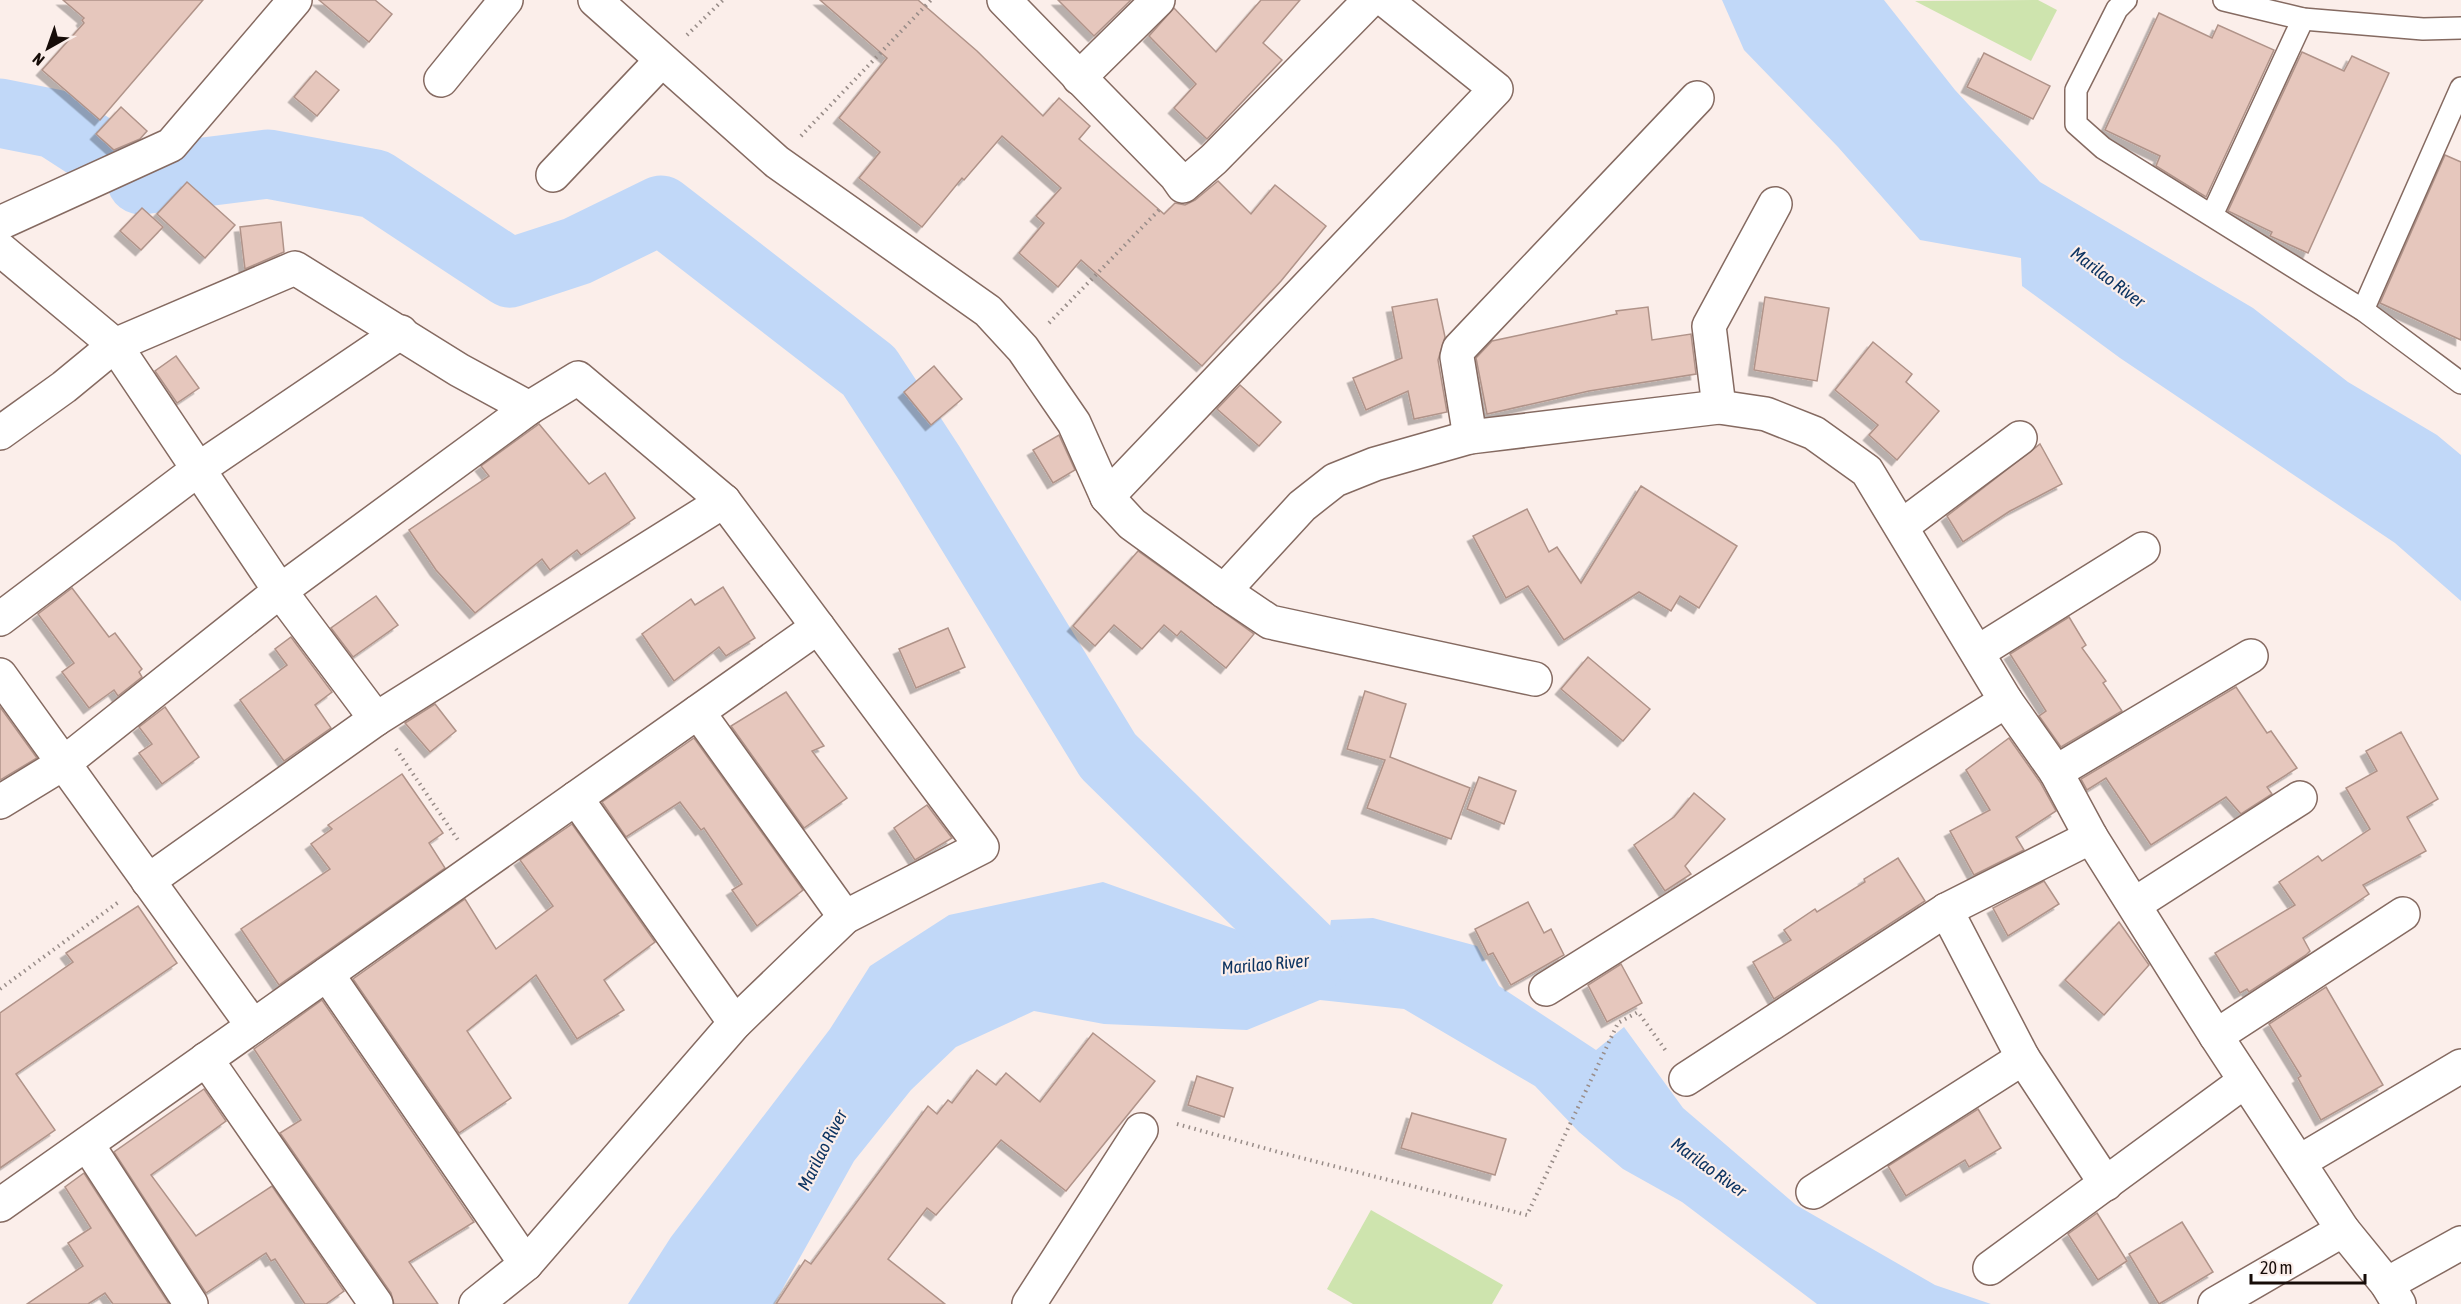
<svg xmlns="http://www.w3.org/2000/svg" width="2461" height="1304" font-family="'Asap Condensed',sans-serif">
  <defs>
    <filter id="shadow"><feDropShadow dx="-5.5" dy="5.5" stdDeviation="0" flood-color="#0004"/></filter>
  </defs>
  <rect width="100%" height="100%" fill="#fbeeea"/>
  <!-- green -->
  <g fill="#cee4ae">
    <path d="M2038,0L2057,10L2031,61L1915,1Z"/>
    <path d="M1371,1210L1503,1285L1492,1304H1353L1327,1289Z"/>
  </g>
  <!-- water -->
  <g fill="#c1d8f8">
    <path d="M1722,0H1884L1955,90L2040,182L2253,308L2348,382L2437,435L2461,455V601L2395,543L2120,358L2022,286L2021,258L1920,240L1838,147L1744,50Z"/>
    <path d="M1103,882L1325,961L1331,920L1373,918L1477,946L1499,986L1596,1050L1624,1027L1683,1108L1796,1205L1935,1285L1991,1304H1817L1682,1202L1623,1169L1579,1132L1535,1086L1404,1009L1320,1000L1247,1030L1104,1024L1034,1011L956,1047L911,1090L854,1161L774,1304H628L671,1237L830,1029L870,966L949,915Z"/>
  </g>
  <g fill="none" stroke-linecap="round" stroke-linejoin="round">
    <!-- river -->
    <g stroke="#c1d8f8" stroke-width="69">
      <path d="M0,113L55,124L103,155"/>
      <path d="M141,180L268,164L375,184L510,273L577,251L661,210L869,371L929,463L1108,756L1314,958"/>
    </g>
  </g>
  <!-- building -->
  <g fill="#e6c7bd" stroke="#b09389" stroke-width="1.5" filter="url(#shadow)">
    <path d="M63,0H203L100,120L42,70L84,23L82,20L84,18Z"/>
    <path d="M319,0H375L392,14L369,42Z"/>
    <path d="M820,0H918L977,51L1043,116L1059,98L1090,126L1079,139L1164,214L1175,203L1185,205L1195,200L1218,181L1251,214L1275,185L1326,226L1281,281L1202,366L1081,260L1058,287L1019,253L1044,223L1036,216L1061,188L1002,136L964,180L962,178L922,227L859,178L880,152L839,118L887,58Z"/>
    <path d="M1058,0H1131L1094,36Z"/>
    <path d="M1261,0H1300L1263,43L1282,60L1207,139L1174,108L1196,84L1149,36L1174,8L1216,52Z"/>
    <path d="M2159,13L2212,38L2218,25L2274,50L2206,197L2156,166L2160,156L2105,130Z"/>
    <path d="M2302,52L2344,71L2352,56L2389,73L2308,253L2270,236L2272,232L2228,211Z"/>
    <path d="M1984,53L2050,86L2033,119L1967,87Z"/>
    <path d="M316,71L339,90L317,116L294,97Z"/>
    <path d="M121,107L147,131L140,139L114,150L96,134Z"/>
    <path d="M2445,155L2461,162V340L2380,303Z"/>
    <path d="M187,182L235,225L205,258L157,214Z"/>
    <path d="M142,208L163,227L141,250L120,231Z"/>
    <path d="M281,222L284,252L245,269L240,227Z"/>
    <path d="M1765,297L1829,308L1817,381L1754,370Z"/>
    <path d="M1437,299L1445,337L1438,360L1447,412L1414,419L1408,391L1366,410L1353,378L1402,358L1392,307Z"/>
    <path d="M1648,307L1652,340L1691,334L1696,374L1589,391L1487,414L1476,358L1492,341L1617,314L1616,311Z"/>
    <path d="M1873,342L1912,374L1906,382L1939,411L1897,460L1869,435L1878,425L1835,390Z"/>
    <path d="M176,356L199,388L177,403L155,371Z"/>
    <path d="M934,366L962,399L931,425L904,392Z"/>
    <path d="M1240,385L1281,422L1259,446L1217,409Z"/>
    <path d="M539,424L589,484L605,473L635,518L581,555L577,550L550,570L542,559L475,613L436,570L409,530L489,476L481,466Z"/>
    <path d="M1059,435L1075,470L1053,483L1033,450Z"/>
    <path d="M2040,444L2062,484L2010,511L1963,542L1947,516Z"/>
    <path d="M1641,486L1737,546L1699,608L1680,596L1671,611L1639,592L1564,640L1528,586L1506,598L1473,536L1527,509L1549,552L1557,547L1581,583Z"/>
    <path d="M1138,551L1254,634L1226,668L1181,631L1177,636L1164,625L1142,649L1114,625L1095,646L1073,626Z"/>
    <path d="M723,587L755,638L726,656L719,647L674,681L642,634L691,599L695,605Z"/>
    <path d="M72,588L109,637L115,633L142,669L139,672L142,677L118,696L114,690L89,708L62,672L74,663L38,614Z"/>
    <path d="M376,596L398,625L353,657L331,628Z"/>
    <path d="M2069,617L2086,645L2082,648L2106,681L2103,683L2122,711L2061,747L2039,716L2046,711L2010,654Z"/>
    <path d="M948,628L965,667L916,688L899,649Z"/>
    <path d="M291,637L332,692L315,705L331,728L284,761L240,700L287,665L275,649Z"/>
    <path d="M1588,657L1650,709L1623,741L1561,689Z"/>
    <path d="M2236,687L2267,733L2271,731L2297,768L2267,787L2272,794L2241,814L2226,797L2151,845L2106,778L2087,790L2081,779Z"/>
    <path d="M1365,691L1406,704L1390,757L1470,788L1451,839L1367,808L1385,760L1347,749Z"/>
    <path d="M786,692L824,746L812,751L847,798L804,828L731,726Z"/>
    <path d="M435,704L456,731L430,752L405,723Z"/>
    <path d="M0,707L37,758L0,780Z"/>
    <path d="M165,707L199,757L162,784L139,753L152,744L139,727Z"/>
    <path d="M2401,732L2438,799L2407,817L2426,851L2363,885L2369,894L2303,938L2310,951L2306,955L2249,992L2247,989L2240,993L2215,953L2295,905L2279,882L2318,856L2322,861L2370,829L2346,788L2377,771L2366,751Z"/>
    <path d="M694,738L803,890L757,926L732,890L742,884L704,828L701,830L680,802L626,837L602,802Z"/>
    <path d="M2009,738L2040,782L2056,811L2016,837L2024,850L1974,875L1950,831L1990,810L1966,770Z"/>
    <path d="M402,774L443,833L429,843L445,868L279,985L241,929L330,869L311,844L332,829L328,825Z"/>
    <path d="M1479,777L1516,791L1504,824L1467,809Z"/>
    <path d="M1694,793L1725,819L1685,866L1691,874L1665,891L1634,845L1674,817Z"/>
    <path d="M927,805L952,838L915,860L894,828Z"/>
    <path d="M572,824L655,942L604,980L624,1010L577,1039L536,975L467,1031L511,1098L459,1133L353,979L465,899L496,949L553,906L520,860Z"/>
    <path d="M1898,858L1925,901L1774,999L1753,962L1791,940L1784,930L1815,909L1817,912L1865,882L1864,879Z"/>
    <path d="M2044,881L2059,904L2008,936L1993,908Z"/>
    <path d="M1528,902L1544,933L1551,929L1564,955L1511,985L1493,953L1488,955L1475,929Z"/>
    <path d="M138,906L177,963L16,1074L55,1130L0,1168V1013L73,962L66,953Z"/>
    <path d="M2119,922L2149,965L2104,1015L2065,980Z"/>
    <path d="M1621,964L1642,1003L1607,1022L1588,985Z"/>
    <path d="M2326,987L2383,1085L2321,1120L2298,1078L2301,1076L2269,1024Z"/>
    <path d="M322,1000L474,1222L409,1262L438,1304H394L391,1293L280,1133L301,1120L254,1049Z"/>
    <path d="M1093,1033L1155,1081L1066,1191L1001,1140L936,1215L927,1208L888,1259L945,1304H776L805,1260L811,1264L928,1106L937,1114L948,1100L952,1103L977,1070L996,1085L1006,1073L1040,1102Z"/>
    <path d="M1197,1076L1233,1088L1224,1117L1188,1105Z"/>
    <path d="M204,1089L226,1121L151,1175L196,1236L272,1186L344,1291L326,1304H305L275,1259L271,1261L266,1253L206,1293L114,1152Z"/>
    <path d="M1978,1109L2001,1148L1969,1167L1965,1160L1906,1196L1888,1166Z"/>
    <path d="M1412,1113L1506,1139L1495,1175L1401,1148Z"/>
    <path d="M84,1173L169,1304H113L105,1293L88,1304H27L83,1266L68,1243L91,1228L65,1187Z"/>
    <path d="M2097,1213L2127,1261L2098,1280L2068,1234Z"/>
    <path d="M2182,1222L2213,1272L2159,1304L2129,1254Z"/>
  </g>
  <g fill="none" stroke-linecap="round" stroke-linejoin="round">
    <defs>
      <g id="lane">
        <path d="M2126,0L2117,9L2076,90V124L2103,148L2363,310L2461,383"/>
        <path d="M2224,0L2303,19L2423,29L2461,28"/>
        <path d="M2212,215L2303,19"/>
        <path d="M2363,310L2461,88"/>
      </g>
      <g id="street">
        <path d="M595,0L777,162L988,311L1023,349L1074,423L1107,497L1132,524L1224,591L1270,622L1535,679"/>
        <path d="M1004,0L1176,176L1183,186L1214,159L1370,0"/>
        <path d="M1079,78L1158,0"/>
        <path d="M441,80L506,0"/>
        <path d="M553,175L661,61"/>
        <path d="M0,223L171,145L295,0"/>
        <path d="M0,249L115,345L280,591L376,719"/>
        <path d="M1719,407L1709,326L1775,204"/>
        <path d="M0,433L64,387L115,345L295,268L459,370L529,408"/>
        <path d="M1470,437L1457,357L1459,349L1697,98"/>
        <path d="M1107,497L1496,89L1385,0"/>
        <path d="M1902,526L2020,438"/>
        <path d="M1224,591L1302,506L1335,480L1375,464L1470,437L1719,407L1766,414L1814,433L1867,471L2006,701L2056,772L2091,837L2216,1036L2343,1230L2387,1284L2399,1304"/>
        <path d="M0,619L200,468L401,332"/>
        <path d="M1978,652L2143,549"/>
        <path d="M0,675L253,1026"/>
        <path d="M698,712L845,917"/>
        <path d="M2056,772L2251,656"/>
        <path d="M576,798L735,1023"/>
        <path d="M0,802L64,763L280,591L529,408L578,378L724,501L982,847L845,917L735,1023L526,1264L476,1304"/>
        <path d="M148,881L376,719L724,501"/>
        <path d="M2135,904L2300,798"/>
        <path d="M1946,910L2023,1058L2106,1184"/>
        <path d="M327,974L526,1264"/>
        <path d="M1546,989L2006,701"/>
        <path d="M2216,1036L2403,914"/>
        <path d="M206,1059L376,1304"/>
        <path d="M1686,1079L1946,910L2091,837"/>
        <path d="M87,1144L191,1304"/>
        <path d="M2299,1162L2461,1066"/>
        <path d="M1813,1192L2023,1058"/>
        <path d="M0,1205L818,627"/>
        <path d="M1990,1268L2245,1081"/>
        <path d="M2387,1284L2461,1243"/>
        <path d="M1029,1304L1141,1130"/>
        <path d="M2215,1304L2343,1230"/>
      </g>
    </defs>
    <!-- lane casing -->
    <use href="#lane" stroke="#856a61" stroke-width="24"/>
    <!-- street casing -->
    <use href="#street" stroke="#856a61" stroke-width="36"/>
    <!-- path -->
    <g stroke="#988c88" stroke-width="4" stroke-dasharray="1.5 4.5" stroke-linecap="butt">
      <path d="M687,35L723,0"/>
      <path d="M801,136L931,0"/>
      <path d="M1049,323L1159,210"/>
      <path d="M396,749L458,840"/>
      <path d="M0,989L120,901"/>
      <path d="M1177,1124L1282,1153L1527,1215L1618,1023L1638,1012L1666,1051"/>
    </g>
    <!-- lane -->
    <use href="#lane" stroke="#fff" stroke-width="21"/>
    <!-- street -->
    <use href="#street" stroke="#fff" stroke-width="33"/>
  </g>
  <g text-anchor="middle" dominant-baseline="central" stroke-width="4.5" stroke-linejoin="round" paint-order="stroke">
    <!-- water labels -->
    <g font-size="18" font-style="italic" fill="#0c3361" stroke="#fbeeea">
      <text transform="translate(2108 277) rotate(37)">Marilao River</text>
      <text transform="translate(1265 964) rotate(-5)">Marilao River</text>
      <text transform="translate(822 1150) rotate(-63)">Marilao River</text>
      <text transform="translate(1709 1167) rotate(36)">Marilao River</text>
    </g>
  </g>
  <!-- north arrow -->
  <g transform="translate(48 48) rotate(220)" stroke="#fbeeea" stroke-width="4.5" paint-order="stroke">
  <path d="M0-4.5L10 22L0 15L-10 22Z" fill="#160c08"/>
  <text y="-9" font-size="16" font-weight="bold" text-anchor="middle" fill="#160c08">N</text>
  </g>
  <!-- scale -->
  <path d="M2251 1274v9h114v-9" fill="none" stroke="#160c08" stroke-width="3"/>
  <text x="2260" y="1274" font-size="18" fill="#160c08" stroke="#fbeeea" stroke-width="4.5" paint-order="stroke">20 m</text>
</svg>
